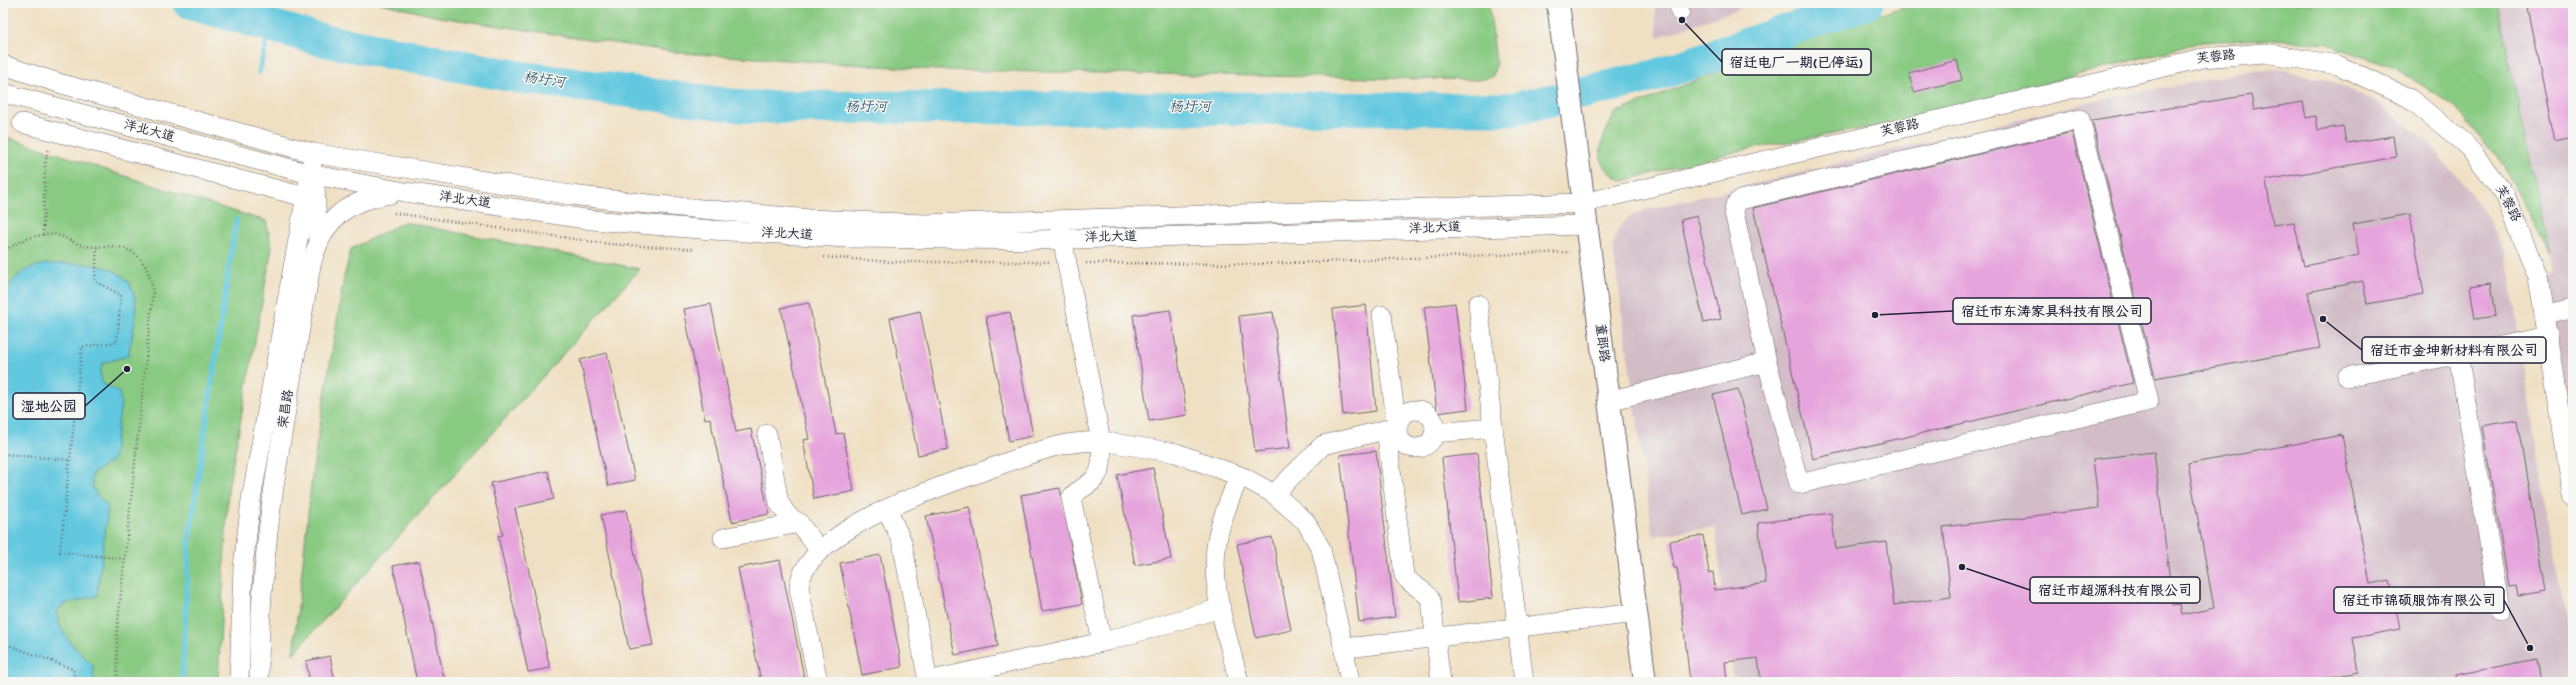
<svg xmlns="http://www.w3.org/2000/svg" width="2576" height="685" font-family="Dekko,'LXGW WenKai TC',sans-serif">
  <rect width="100%" height="100%" fill="#f6f6f2"/>
  <filter id="ink" filterUnits="userSpaceOnUse"><feTurbulence type="fractalNoise" baseFrequency=".025" numOctaves="2"/><feDisplacementMap in="SourceGraphic" scale="8" xChannelSelector="R" yChannelSelector="G"/><feConvolveMatrix kernelMatrix="1 2 1 2 8 2 1 2 1" color-interpolation-filters="sRGB"/></filter>
  <filter id="wash" filterUnits="userSpaceOnUse"><feTurbulence type="fractalNoise" baseFrequency=".012" numOctaves="4" result="noise"/><feDisplacementMap in="SourceGraphic" scale="16" xChannelSelector="R" yChannelSelector="G"/><feGaussianBlur stdDeviation="0.9" result="paint"/><feColorMatrix in="noise" values="0 0 0 0 0 0 0 0 0 0 0 0 0 0 0 0 0 1.4 0 .05"/><feComposite in="paint" operator="in"/></filter>
  <g filter="url(#wash)">
    <rect width="100%" height="100%" fill="#f0e0c3"/>
    <!-- industrial -->
    <g fill="#d2bdc7">
      <path d="M1654,3H1756L1658,37Z"/>
      <path d="M2497,3H2573V452L2545,280L2556,278Z"/>
      <path d="M2284,70L2334,82L2375,102L2427,140L2482,208L2506,255L2573,664V682H1734L1715,527L1653,536L1613,247L1618,228L1629,217L1646,210L2081,104L2248,71Z"/>
    </g>
    <!-- green -->
    <g fill="#89ca82" stroke="#56765e">
      <path d="M380,3H1489L1496,62L1493,77L1478,80L938,70L681,53L439,17Z"/>
      <path d="M1915,3H2497L2551,258L2505,167L2454,106L2397,69L2328,44L2260,39L2202,42L1895,123L1742,150L1623,181C1588,163 1601,142 1615,113L1761,54Z"/>
      <path d="M3,136C91,164 178,195 266,221L272,247L228,490L218,682H3Z"/>
      <path d="M404,222L640,269L293,654L313,468L344,277L351,249Z"/>
    </g>
    <!-- water -->
    <path fill="#62c8df" stroke="#42758d" d="M45,264C74,264 128,258 135,298C138,316 131,339 128,356L103,363L100,371L102,383L119,392L121,403L113,460L92,474C90,488 97,497 108,506L97,596L63,604L56,613C61,637 76,649 93,665L94,682H3V299C12,277 22,269 45,264Z"/>
    <g fill="none" stroke-linecap="round" stroke-linejoin="round">
      <!-- stream -->
      <g stroke="#62c8df" stroke-width="5.5">
        <path d="M259,72L271,25"/>
        <path d="M182,682L189,541L236,220"/>
      </g>
      <!-- river -->
      <g stroke="#62c8df" stroke-width="33">
        <path d="M189,3L322,40L519,77L747,107L1512,109L1553,100"/>
        <path d="M1585,92L1654,76L1867,3"/>
      </g>
    </g>
    <g id="blocks">
      <!-- building -->
      <g fill="#e6a4dc">
        <path d="M2526,3H2573V137L2555,141Z"/>
        <path d="M1957,60L1962,80L1914,92L1909,73Z"/>
        <path d="M2251,95L2254,110L2303,102L2306,118L2316,116L2318,130L2343,126L2346,143L2393,136L2396,157L2266,180L2273,225L2294,222L2304,266L2359,255L2353,224L2410,214L2424,294L2367,304L2363,281L2308,292L2320,348L2155,378L2092,120Z"/>
        <path d="M2072,132L2133,383L1813,459L1753,208Z"/>
        <path d="M1697,216L1721,319L1704,323L1681,220Z"/>
        <path d="M2491,283L2496,316L2475,319L2470,286Z"/>
        <path d="M809,303L836,434L843,433L854,491L814,499L803,440L809,439L781,308Z"/>
        <path d="M1455,303L1468,409L1437,413L1424,307Z"/>
        <path d="M711,304L736,432L751,429L769,514L732,522L710,418L705,419L684,309Z"/>
        <path d="M1366,305L1376,411L1343,415L1333,309Z"/>
        <path d="M1170,310L1187,415L1149,421L1133,315Z"/>
        <path d="M920,311L948,449L918,455L890,318Z"/>
        <path d="M1010,312L1033,436L1009,441L986,317Z"/>
        <path d="M1273,312L1290,448L1255,452L1239,316Z"/>
        <path d="M607,353L635,480L608,486L580,360Z"/>
        <path d="M1738,389L1767,509L1742,515L1713,395Z"/>
        <path d="M2517,420L2546,591L2518,596L2516,586L2509,587L2482,426Z"/>
        <path d="M2342,435L2370,584L2390,580L2400,629L2353,638L2359,672L2304,682H1761L1758,658L1725,662L1727,682H1690L1677,568H1674L1670,541L1703,535L1709,573L1713,572L1715,590L1766,583L1758,523L1831,513L1836,549L1886,542L1894,605L1951,597L1943,527L2099,508L2093,459L2154,452L2173,605L2180,604L2182,615L2214,608L2188,464Z"/>
        <path d="M1376,451L1395,617L1359,622L1340,455Z"/>
        <path d="M1477,454L1493,598L1458,602L1442,458Z"/>
        <path d="M1153,468L1171,559L1135,565L1117,475Z"/>
        <path d="M548,471L554,499L515,508L550,668L528,672L498,536L503,535L491,483Z"/>
        <path d="M1060,488L1082,604L1042,611L1021,495Z"/>
        <path d="M969,507L998,646L955,655L926,516Z"/>
        <path d="M626,510L653,645L629,649L601,515Z"/>
        <path d="M1272,537L1291,630L1256,638L1237,544Z"/>
        <path d="M880,555L902,667L862,675L840,563Z"/>
        <path d="M780,560L805,682H761L738,568Z"/>
        <path d="M419,561L445,682H417L393,566Z"/>
        <path d="M330,656L335,682H310L306,661Z"/>
        <path d="M2537,659L2541,682H2456L2455,675Z"/>
      </g>
    </g>
  </g>
  <g filter="url(#ink)">
    <use href="#blocks" fill-opacity="0" stroke="#6a646b" stroke-width="1"/>
    <g fill="none" stroke-linecap="round" stroke-linejoin="round">
      <defs>
        <g id="minor">
          <path d="M1679,3L1680,12"/>
          <path d="M3,65L62,84L313,153L571,195L648,204L809,219L925,224L1583,203L2203,58L2264,53L2338,65L2409,98L2466,144L2505,195L2538,277L2573,496"/>
          <path d="M3,93L310,174L405,192L592,220L712,230L847,238L1035,240L1585,225"/>
          <path d="M22,123L305,197"/>
          <path d="M315,186L318,241"/>
          <path d="M1060,227L1101,441L1176,453L1245,478L1274,494L1306,522L1321,549L1343,645L1356,647L1636,613"/>
          <path d="M1478,304L1524,682"/>
          <path d="M2545,314L2573,308"/>
          <path d="M2458,353L2500,610"/>
          <path d="M2347,377L2549,336"/>
          <path d="M1608,401L1767,362L1799,484L2149,401L2080,119L1740,200L1735,205L1734,212L1767,362"/>
          <circle cx="1416" cy="429" r="19"/>
          <path d="M1386,429L1404,575C1411,587 1425,588 1431,601L1441,682"/>
          <path d="M1434,433L1493,428"/>
          <path d="M767,434L779,503L789,517L799,523L820,551"/>
          <path d="M1239,476C1231,497 1221,518 1217,540C1209,588 1228,636 1239,682"/>
          <path d="M1274,494L1323,445L1397,427L1382,315"/>
          <path d="M887,509L902,542L928,682"/>
          <path d="M723,538L799,523"/>
          <path d="M1343,645L1350,682"/>
          <path d="M928,681L1107,641L1221,608"/>
          <path d="M239,682L243,567L251,500L312,162"/>
          <path d="M259,682C258,541 288,403 311,265C323,220 344,201 391,194"/>
          <path d="M818,682L799,588C803,531 936,488 981,472C1008,462 1034,451 1062,445C1075,442 1087,442 1101,441C1101,454 1104,468 1095,478C1088,487 1077,489 1071,498L1102,642"/>
        </g>
        <path id="major" d="M1558,3L1645,682"/>
      </defs>
      <!-- minor casing -->
      <use href="#minor" stroke="#6a646b" stroke-width="20"/>
      <!-- major casing -->
      <use href="#major" stroke="#6a646b" stroke-width="24"/>
      <!-- path -->
      <g stroke="#6a646b" stroke-width="2.5" stroke-dasharray="1 3" stroke-linecap="butt">
        <path d="M394,213L609,244L693,249"/>
        <path d="M43,235L45,165L48,148"/>
        <path d="M97,247L95,281L121,295L117,342L82,347L60,552L125,559"/>
        <path d="M3,253C14,242 38,233 54,234C65,236 74,244 85,246C97,248 108,245 119,247C142,251 151,273 153,293L117,631V682"/>
        <path d="M824,257L894,262H1049"/>
        <path d="M1086,263L1263,264L1570,252"/>
        <path d="M3,454L70,460"/>
        <path d="M3,643L73,669L75,682"/>
      </g>
      <!-- minor -->
      <use href="#minor" stroke="#fff" stroke-width="19"/>
      <!-- major -->
      <use href="#major" stroke="#fff" stroke-width="22"/>
    </g>
  </g>
  <g text-anchor="middle" dominant-baseline="central" stroke-width="3" stroke-linejoin="round" paint-order="stroke">
    <!-- street labels -->
    <g font-size="13" fill="#22223b" stroke="#f6f6f2">
      <text transform="translate(2216 58) rotate(-6)">芙蓉路</text>
      <text transform="translate(1900 129) rotate(-13)">芙蓉路</text>
      <text transform="translate(149 132) rotate(15)">洋北大道</text>
      <text transform="translate(465 201) rotate(8)">洋北大道</text>
      <text transform="translate(2507 204) rotate(62)">芙蓉路</text>
      <text transform="translate(1435 229) rotate(-2)">洋北大道</text>
      <text transform="translate(787 235) rotate(3)">洋北大道</text>
      <text transform="translate(1111 238) rotate(-1)">洋北大道</text>
      <text transform="translate(1601 343) rotate(83)">董郎路</text>
      <text transform="translate(287 409) rotate(-81)">荣昌路</text>
    </g>
    <!-- water labels -->
    <g font-size="14" font-style="italic" fill="#385c74" stroke="#f6f6f2">
      <text transform="translate(544 81) rotate(8)">杨圩河</text>
      <text x="866" y="108">杨圩河</text>
      <text x="1190" y="108">杨圩河</text>
    </g>
  </g>
  <!-- callouts -->
  <path fill="none" stroke="#22223b" stroke-width="1.5" d="M1682 20L1722 62M1875 315L1953 311M2323 319L2362 350M127 369L85 406M1962 567L2030 590M2530 648L2504 600"/>
  <g fill="#22223b" stroke="#f6f6f2" stroke-width="1.5">
    <circle cx="1682" cy="20" r="4"/>
    <circle cx="1875" cy="315" r="4"/>
    <circle cx="2323" cy="319" r="4"/>
    <circle cx="127" cy="369" r="4"/>
    <circle cx="1962" cy="567" r="4"/>
    <circle cx="2530" cy="648" r="4"/>
  </g>
  <g fill="#f6f6f2" stroke="#22223b" stroke-width="1.5">
    <rect x="1722" y="49" width="149" height="26" rx="4"/>
    <rect x="1953" y="298" width="198" height="26" rx="4"/>
    <rect x="2362" y="337" width="184" height="26" rx="4"/>
    <rect x="13" y="393" width="72" height="26" rx="4"/>
    <rect x="2030" y="577" width="170" height="26" rx="4"/>
    <rect x="2334" y="587" width="170" height="26" rx="4"/>
  </g>
  <g font-size="14" text-anchor="middle" font-weight="bold" fill="#22223b">
    <text x="1796" y="67">宿迁电厂一期(已停运)</text>
    <text x="2052" y="316">宿迁市东涛家具科技有限公司</text>
    <text x="2454" y="355">宿迁市金坤新材料有限公司</text>
    <text x="49" y="411">湿地公园</text>
    <text x="2115" y="595">宿迁市超源科技有限公司</text>
    <text x="2419" y="605">宿迁市锦硕服饰有限公司</text>
  </g>
  <!-- margin -->
  <rect width="2576" height="685" fill="none" stroke="#f6f6f2" stroke-width="16"/>
</svg>
